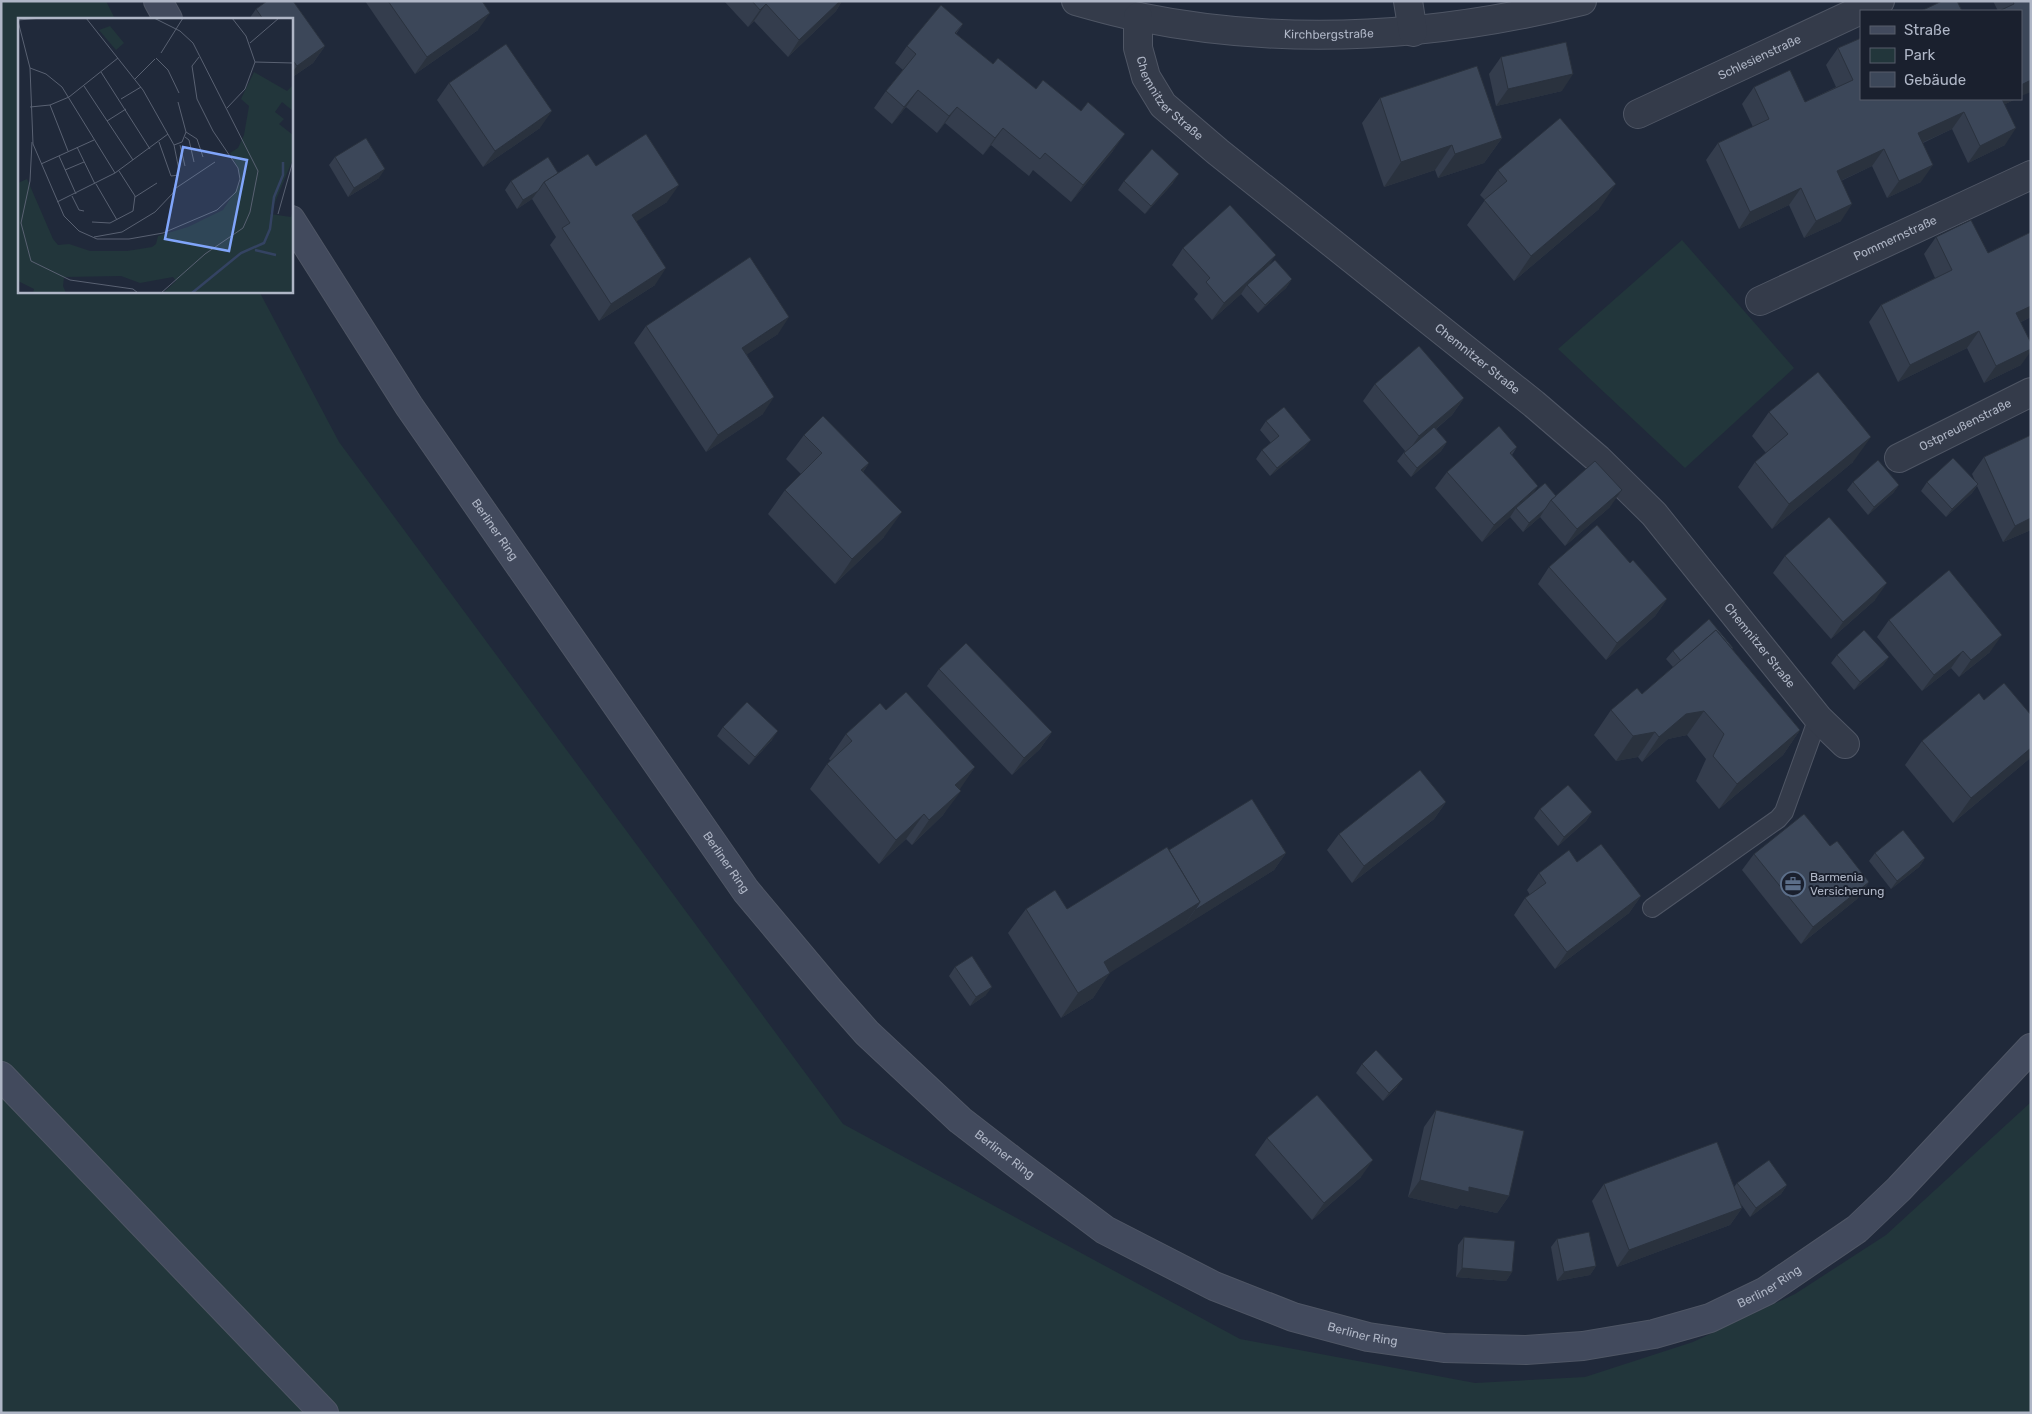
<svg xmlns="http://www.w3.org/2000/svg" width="2032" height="1414" font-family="Rubik,sans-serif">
  <rect width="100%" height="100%" fill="#20293a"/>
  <!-- green -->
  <g fill="#22363b">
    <path d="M1,1H106L115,19H19V291H259L339,442L843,1124L1240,1339L1475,1383L1585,1377L1693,1342L1795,1294L1886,1235L2031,1102V1413H1Z"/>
    <path d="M1682,240L1794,368L1685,468L1558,349Z"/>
  </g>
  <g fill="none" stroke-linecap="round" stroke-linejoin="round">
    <defs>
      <path id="lane" d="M1652,908L1778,819L1784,812L1818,718"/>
      <g id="street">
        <path id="s1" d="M1076,1C1097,7 1118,13 1139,17C1286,47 1437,37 1582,1"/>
        <path d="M1408,1L1413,32"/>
        <path id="s2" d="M1138,17V48L1146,77L1163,105L1218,152L1534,404L1598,459L1654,514L1818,718L1845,744"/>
        <path id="s3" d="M1638,114L1880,1"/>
        <path id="s4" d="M1760,301L2031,175"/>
        <path id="s5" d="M1899,458L2031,392"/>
      </g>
      <g id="secondary">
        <path d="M158,1L168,19"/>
        <path id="s6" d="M291,220L409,406L746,891L829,990L867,1033L960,1120L1013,1161L1105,1230L1214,1286L1293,1317L1368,1337L1444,1348L1526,1350L1583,1346L1654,1334L1710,1318L1766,1291L1857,1229L1899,1189L2031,1048"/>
        <path d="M1,1076L324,1413"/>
      </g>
    </defs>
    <!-- lane casing -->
    <use href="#lane" stroke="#4f5665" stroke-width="20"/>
    <!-- street casing -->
    <use href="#street" stroke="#4f5665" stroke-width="30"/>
    <!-- secondary casing -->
    <use href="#secondary" stroke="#4f5665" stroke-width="30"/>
    <!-- lane -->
    <use href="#lane" stroke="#343b4a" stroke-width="18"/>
    <!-- street -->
    <use href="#street" stroke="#343b4a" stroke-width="28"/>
    <!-- secondary -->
    <use href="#secondary" stroke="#424a5d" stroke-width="28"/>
  </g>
  <!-- wall -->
  <g fill="#343d4d">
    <path d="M267,1H293L325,46L313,63L291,78V19H249L256,9Z"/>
    <path d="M365,1H482L478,30L415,74Z"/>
    <path d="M724,1H842L836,11L788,57L754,21L748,27Z"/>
    <path d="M1993,1H2031L2021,11H1998Z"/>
    <path d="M963,24L956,34L993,64L1036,89L1113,151L1071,202L1033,170L1029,176L991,145L983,155L945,123L937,133L906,107L892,124L874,108L886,91L903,70L895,63L907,46Z"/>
    <path d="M1861,38V99H2016L2005,104V145L1968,163L1952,129L1923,143L1921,182L1887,198L1872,166L1841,181V221L1804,238L1789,205L1739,229L1706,160L1718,143L1753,127L1742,104L1754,87L1805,102L1836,87L1826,65L1838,48Z"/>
    <path d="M1501,57L1562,91L1496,106L1489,74Z"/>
    <path d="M449,83L540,128L483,167L437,100Z"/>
    <path d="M1380,98L1502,138L1484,163L1438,178L1435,170L1384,187L1362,123Z"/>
    <path d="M335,157L379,178L348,197L329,165Z"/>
    <path d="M596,166L667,202L636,221L655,285L599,321L550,245L556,237L532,199L517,209L505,190L511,181Z"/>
    <path d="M1498,170L1599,209L1514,281L1467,225L1485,200L1480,195Z"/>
    <path d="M1124,181L1173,183L1145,214L1118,190Z"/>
    <path d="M2031,232V317L2021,322V365L1984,383L1967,348L1898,382L1869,322L1881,305L1935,278L1924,254L1936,237L1988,253Z"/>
    <path d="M1183,248L1270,264L1292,279L1286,288L1258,313L1241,294L1212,320L1194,299L1198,294L1172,265Z"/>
    <path d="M646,326L778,334L747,354L763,414L706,452L634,343Z"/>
    <path d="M1375,384L1464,398L1452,415L1436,429L1447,442L1441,451L1411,477L1397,461L1405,451L1363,401Z"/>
    <path d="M1769,412L1853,462L1772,529L1738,487L1755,462L1766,453L1752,436Z"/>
    <path d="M1266,421L1311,440L1304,448L1270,476L1256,459L1262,450L1271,443L1260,430Z"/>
    <path d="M804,435L869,463L863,472L884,537L835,584L768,514L785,490L801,474L786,459Z"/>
    <path d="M2031,435V530L2003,542L1977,486L1972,493L1946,517L1921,491L1927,482L1975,481L1972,474L1984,457Z"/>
    <path d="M1517,447L1512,455L1532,494L1556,496L1610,507L1565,546L1540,517L1523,532L1510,517L1482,542L1435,488L1447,472Z"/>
    <path d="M1853,482L1899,485L1893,493L1868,515L1847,490Z"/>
    <path d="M1785,556L1875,600L1831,639L1773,573Z"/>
    <path d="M1630,563L1667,599L1655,616L1606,660L1538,584L1549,567Z"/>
    <path d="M1889,620L1990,652L1959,677L1951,668L1922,691L1877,637Z"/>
    <path d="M1732,649L1800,730L1783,755L1719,809L1696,781L1706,759L1687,735L1668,739L1642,762L1638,757L1616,761L1594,735L1611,710L1642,694L1673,667L1666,659L1673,651Z"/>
    <path d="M1837,655L1889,657L1883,665L1854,690L1831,663Z"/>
    <path d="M939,669L1052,732L1040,749L1012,775L927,686Z"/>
    <path d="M886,710L975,767L959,789L943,815L912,845L906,839L879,864L810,789L827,764L831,761L829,759L846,734Z"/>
    <path d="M723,727L772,740L749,765L717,736Z"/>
    <path d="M1922,741L2029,759L1953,823L1905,765Z"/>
    <path d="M1446,802L1434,819L1352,883L1327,850L1339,834Z"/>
    <path d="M1540,809L1592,812L1586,821L1558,846L1534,818Z"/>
    <path d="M1830,846L1869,882L1857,899L1801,944L1742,870L1754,854Z"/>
    <path d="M1169,850L1286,853L1274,870L1110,972L1093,998L1061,1018L1008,933L1026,909H1067Z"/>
    <path d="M1875,853L1925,858L1919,867L1891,889L1869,861Z"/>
    <path d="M1577,862L1641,896L1629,913L1555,969L1514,915L1525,898L1530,895L1527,890L1539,873Z"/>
    <path d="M955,967L986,995L970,1006L949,976Z"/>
    <path d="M1362,1064L1397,1087L1383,1101L1356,1073Z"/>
    <path d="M1436,1110L1509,1196L1497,1213L1460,1205L1457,1209L1408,1197L1424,1127Z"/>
    <path d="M1267,1138L1361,1177L1312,1220L1255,1155Z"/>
    <path d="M1737,1183L1787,1185L1781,1194L1750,1217L1741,1204L1742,1208L1730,1225L1617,1267L1592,1201L1604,1184L1734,1187Z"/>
    <path d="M1464,1237L1512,1272L1506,1281L1456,1277L1458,1245Z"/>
    <path d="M1557,1239L1596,1266L1590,1275L1557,1281L1551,1247Z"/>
  </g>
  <!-- shaded-wall -->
  <g fill="#2a323e">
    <path d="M840,1H842L836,11L788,57L799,40Z"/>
    <path d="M766,4L754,21L748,27L760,10Z"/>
    <path d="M490,13L478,30L415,74L427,57Z"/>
    <path d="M325,46L313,63L291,78V74L297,66Z"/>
    <path d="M1573,74L1562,91L1496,106L1508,89Z"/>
    <path d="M2031,80V92L2021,96V85Z"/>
    <path d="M918,90L906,107L892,124L904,107Z"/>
    <path d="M1997,99H2016L1989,112Z"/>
    <path d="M957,107L945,123L937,133L949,116Z"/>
    <path d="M552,111L540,128L483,167L495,151Z"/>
    <path d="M1964,112L1952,129L1906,150L1918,133Z"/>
    <path d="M1003,128L991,145L983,155L995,138Z"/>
    <path d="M2016,128L2005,145L1968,163L1980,146Z"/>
    <path d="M1125,134L1113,151L1071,202L1083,185Z"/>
    <path d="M1502,138L1484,163L1438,178L1455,154Z"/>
    <path d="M1452,145L1435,170L1384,187L1401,162Z"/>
    <path d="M1884,149L1872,166L1825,188L1837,171Z"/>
    <path d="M1933,165L1921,182L1887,198L1899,181Z"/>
    <path d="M385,169L379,178L348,197L354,188Z"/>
    <path d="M1179,174L1173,183L1145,214L1151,206Z"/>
    <path d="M1616,184L1599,209L1514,281L1531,256Z"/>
    <path d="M679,185L667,202L620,232L632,215Z"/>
    <path d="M1801,188L1789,205L1739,229L1750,212Z"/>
    <path d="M538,191L532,199L517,209L523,200Z"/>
    <path d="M1852,204L1841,221L1804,238L1816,221Z"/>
    <path d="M1276,255L1264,272L1247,285L1241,294L1212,320L1224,303Z"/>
    <path d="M666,268L655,285L599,321L611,304Z"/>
    <path d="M1292,279L1286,288L1258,313L1265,305Z"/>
    <path d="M2031,306V317L2004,330L2016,313Z"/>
    <path d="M789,317L778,334L731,365L742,348Z"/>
    <path d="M1979,331L1967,348L1898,382L1910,365Z"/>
    <path d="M2031,349V351L2021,365L1984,383L1996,366Z"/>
    <path d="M774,397L763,414L706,452L718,435Z"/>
    <path d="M1464,398L1452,415L1407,453L1419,436Z"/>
    <path d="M1871,437L1853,462L1772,529L1789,504Z"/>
    <path d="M1311,440L1304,448L1270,476L1277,468Z"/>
    <path d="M1447,442L1441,451L1411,477L1417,468Z"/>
    <path d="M869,463L852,488L861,470Z"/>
    <path d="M1978,484L1972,493L1946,517L1952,509Z"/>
    <path d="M1899,485L1893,493L1868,515L1874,507Z"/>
    <path d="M1538,486L1527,503L1516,508L1510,517L1482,542L1494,525Z"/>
    <path d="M1622,490L1610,507L1565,546L1577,529Z"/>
    <path d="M1545,509L1540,517L1523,532L1529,523Z"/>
    <path d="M902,512L884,537L835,584L852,559Z"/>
    <path d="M2031,518V530L2003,542L2015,526Z"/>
    <path d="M1887,583L1875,600L1831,639L1843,622Z"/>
    <path d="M1667,599L1655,616L1606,660L1617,643Z"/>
    <path d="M2002,635L1990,652L1959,677L1971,660Z"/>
    <path d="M1963,651L1951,668L1922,691L1934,675Z"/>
    <path d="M1889,657L1883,665L1854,690L1860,682Z"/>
    <path d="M1704,711L1687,735L1668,739L1642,762L1659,737L1686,714Z"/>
    <path d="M1800,730L1783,755L1719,809L1737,784Z"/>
    <path d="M778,731L772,740L749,765L755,757Z"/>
    <path d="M1052,732L1040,749L1012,775L1024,758Z"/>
    <path d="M1655,732L1638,757L1616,761L1633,736Z"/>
    <path d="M2031,748V757L2029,759L1953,823L1971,798Z"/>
    <path d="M975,767L958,792L955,785Z"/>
    <path d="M961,791L943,815L912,845L929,820Z"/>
    <path d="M1446,802L1434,819L1352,883L1364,866Z"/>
    <path d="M1592,812L1586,821L1558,846L1564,837Z"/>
    <path d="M924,814L906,839L879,864L896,840Z"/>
    <path d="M1286,853L1274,870L1183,927L1195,910Z"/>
    <path d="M1925,858L1919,867L1891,889L1897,881Z"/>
    <path d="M1869,882L1857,899L1801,944L1813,927Z"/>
    <path d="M1641,896L1629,913L1555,969L1567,952Z"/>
    <path d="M1200,902L1183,927L1087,987L1104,962Z"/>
    <path d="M1110,973L1093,998L1061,1018L1078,993Z"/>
    <path d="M992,987L986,995L970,1006L976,997Z"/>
    <path d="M1403,1079L1397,1087L1383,1101L1389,1093Z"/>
    <path d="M1373,1160L1361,1177L1312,1220L1324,1203Z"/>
    <path d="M1420,1180L1469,1187L1509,1196L1497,1213L1460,1205L1457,1209L1408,1197Z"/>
    <path d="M1787,1185L1781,1194L1750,1217L1756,1208Z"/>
    <path d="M1742,1208L1730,1225L1617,1267L1629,1250Z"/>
    <path d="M1596,1266L1590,1275L1557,1281L1564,1272Z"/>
    <path d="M1462,1268L1512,1272L1506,1281L1456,1277Z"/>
  </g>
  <!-- building -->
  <g fill="#3c4759" stroke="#2a323e">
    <path d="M267,1H293L325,46L297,66L291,58V19H263L256,9Z"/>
    <path d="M388,1H482L490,13L427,57Z"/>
    <path d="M752,1H840L799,40L766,4L760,10Z"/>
    <path d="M1942,1H1957L1962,11H1921Z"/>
    <path d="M2013,1H2031V80L2021,85V11H1999L2014,4Z"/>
    <path d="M941,5L963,24L955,33L993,64L998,58L1036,89L1043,80L1081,111L1088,102L1125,134L1083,185L1045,153L1040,159L1003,128L995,138L957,107L949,116L918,90L904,107L886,91L916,54L907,46Z"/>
    <path d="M1861,38V99H2002L2016,128L1980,146L1964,112L1918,133L1933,165L1899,181L1884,149L1837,171L1852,204L1816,221L1801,188L1750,212L1718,143L1769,119L1754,87L1790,70L1805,102L1853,80L1838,48Z"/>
    <path d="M1566,42L1573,74L1508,89L1501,57Z"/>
    <path d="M506,44L552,111L495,151L449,83Z"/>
    <path d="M1477,66L1502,138L1455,154L1452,145L1401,162L1380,98Z"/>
    <path d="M1560,118L1616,184L1531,256L1484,200L1507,181L1498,170Z"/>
    <path d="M646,134L679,185L632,215L666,268L611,304L562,228L570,223L544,182L588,154L596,166Z"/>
    <path d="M366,138L385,169L354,188L335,157Z"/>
    <path d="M1152,149L1179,174L1151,206L1124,181Z"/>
    <path d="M548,157L558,173L544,182L538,191L523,200L511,181Z"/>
    <path d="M1230,205L1276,255L1224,303L1206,282L1210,278L1183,248Z"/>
    <path d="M1971,220L1988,253L2031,232V306L2016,313L2031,343V349L1996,366L1979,331L1910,365L1881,305L1952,270L1936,237Z"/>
    <path d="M750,257L789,317L742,348L774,397L718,435L646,326Z"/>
    <path d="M1275,260L1292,279L1265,305L1247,285Z"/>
    <path d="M1419,346L1464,398L1419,436L1375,384Z"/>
    <path d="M1818,372L1871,437L1789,504L1755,462L1788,434L1769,412Z"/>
    <path d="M1284,407L1311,440L1277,468L1262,450L1279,436L1266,421Z"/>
    <path d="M823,416L869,463L861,470L902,512L852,559L785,490L822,453L804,435Z"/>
    <path d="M1499,426L1517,447L1510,453L1538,486L1494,525L1447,472Z"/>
    <path d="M1434,427L1447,442L1417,468L1404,453Z"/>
    <path d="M2031,435V518L2015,526L1984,457Z"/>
    <path d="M1953,458L1978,484L1952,509L1927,482Z"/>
    <path d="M1878,460L1899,485L1874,507L1853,482Z"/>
    <path d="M1595,461L1622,490L1577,529L1551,500Z"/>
    <path d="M1545,483L1556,496L1551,500L1545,509L1529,523L1516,508Z"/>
    <path d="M1829,517L1887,583L1843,622L1785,556Z"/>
    <path d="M1597,525L1630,563L1633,560L1667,599L1617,643L1549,567Z"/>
    <path d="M1949,570L2002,635L1971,660L1963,651L1934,675L1889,620Z"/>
    <path d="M1709,619L1733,648L1732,649L1716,630L1681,661L1673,651Z"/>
    <path d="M1716,630L1800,730L1737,784L1713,756L1724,734L1704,711L1686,714L1659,737L1655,732L1633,736L1611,710L1637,688L1642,694Z"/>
    <path d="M1864,630L1889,657L1860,682L1837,655Z"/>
    <path d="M966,643L1052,732L1024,758L939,669Z"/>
    <path d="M2004,683L2031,715V748L1971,798L1922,741L1979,693L1984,700Z"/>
    <path d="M906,692L975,767L955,785L961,791L929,820L924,814L896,840L827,764L852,741L846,734L880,703L886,710Z"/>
    <path d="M747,702L778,731L755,757L723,727Z"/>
    <path d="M1420,770L1446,802L1364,866L1339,834Z"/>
    <path d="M1568,785L1592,812L1564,837L1540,809Z"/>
    <path d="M1252,799L1286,853L1195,910L1200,902L1169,850Z"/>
    <path d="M1804,814L1830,846L1837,841L1869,882L1813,927L1754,854Z"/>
    <path d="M1903,830L1925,858L1897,881L1875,853Z"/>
    <path d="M1601,844L1641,896L1567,952L1525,898L1546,883L1539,873L1569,850L1577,862Z"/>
    <path d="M1167,847L1200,902L1104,962L1110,973L1078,993L1026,909L1055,890L1067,909Z"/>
    <path d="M972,956L992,987L976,997L955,967Z"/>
    <path d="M1376,1050L1403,1079L1389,1093L1362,1064Z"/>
    <path d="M1317,1095L1373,1160L1324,1203L1267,1138Z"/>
    <path d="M1436,1110L1524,1131L1509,1196L1469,1187V1192L1420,1180Z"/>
    <path d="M1717,1142L1742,1208L1629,1250L1604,1184Z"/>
    <path d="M1769,1160L1787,1185L1756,1208L1737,1183Z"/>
    <path d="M1589,1232L1596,1266L1564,1272L1557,1239Z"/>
    <path d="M1464,1237L1515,1241L1512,1272L1462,1268Z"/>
  </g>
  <!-- icons -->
  <defs>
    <symbol id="office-ring" viewBox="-11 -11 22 22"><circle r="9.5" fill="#1a202e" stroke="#5c6f8a" stroke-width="1.5"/><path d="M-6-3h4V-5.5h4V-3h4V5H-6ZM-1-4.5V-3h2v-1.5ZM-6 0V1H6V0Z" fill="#5c6f8a"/></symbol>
  </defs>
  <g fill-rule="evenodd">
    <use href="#office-ring" x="1779" y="870" width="28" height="28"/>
  </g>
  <g text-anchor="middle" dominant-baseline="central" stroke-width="4" stroke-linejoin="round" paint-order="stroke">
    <!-- street labels -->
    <g font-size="12" fill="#afb6c6" stroke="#1a202e">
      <text stroke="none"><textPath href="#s1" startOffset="256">Kirchbergstraße</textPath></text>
      <text stroke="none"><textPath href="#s3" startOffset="134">Schlesienstraße</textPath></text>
      <text stroke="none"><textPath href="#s2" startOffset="92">Chemnitzer Straße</textPath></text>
      <text stroke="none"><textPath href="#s4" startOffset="149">Pommernstraße</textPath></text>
      <text stroke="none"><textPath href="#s2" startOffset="498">Chemnitzer Straße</textPath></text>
      <text stroke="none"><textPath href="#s5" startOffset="74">Ostpreußenstraße</textPath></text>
      <text stroke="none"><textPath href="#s6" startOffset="371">Berliner Ring</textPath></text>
      <text stroke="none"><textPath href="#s2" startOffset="902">Chemnitzer Straße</textPath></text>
      <text stroke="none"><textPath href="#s6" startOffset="776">Berliner Ring</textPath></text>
      <text stroke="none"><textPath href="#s6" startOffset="1181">Berliner Ring</textPath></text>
      <text stroke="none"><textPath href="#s6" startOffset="2005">Berliner Ring</textPath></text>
      <text stroke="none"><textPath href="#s6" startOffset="1586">Berliner Ring</textPath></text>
    </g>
    <!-- poi labels -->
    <g font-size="12" fill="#afb6c6" stroke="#1a202e" text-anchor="start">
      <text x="1810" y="877">Barmenia<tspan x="1810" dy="14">Versicherung</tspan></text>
    </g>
  </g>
  <!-- overview -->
  <g transform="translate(18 18)">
    <rect width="275" height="275" fill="#20293a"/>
    <path d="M92,8L106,25L98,32L81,12ZM236,54L269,73L275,67V93L264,84L257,94L266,101L261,106L275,117V141L252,196L273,199L275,191V275H145L158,263L155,259L122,265L103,258L46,259L45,268L48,275H15L16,271L0,263V165L9,161L35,221L40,227L51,226L72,233H109L134,229L138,226L140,218L170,209L205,192L222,166L221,151L212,135L220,130L226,117L231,88L223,81Z" fill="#22363b"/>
    <path fill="none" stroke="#344362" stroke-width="2.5" d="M237,232L258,237M174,275L223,235L246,225L252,211L256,179L265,157V144"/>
    <path fill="none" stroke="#596172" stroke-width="1" d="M68,0L125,72L156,127L161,152L155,175L137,194L104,214L76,219M136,0L162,13L175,25L240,153L232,194L225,210L187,236L143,275M0,2L24,0M0,3L12,50L15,126L46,198L61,213L79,221H111L145,215L199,192L218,174L222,161L220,150L195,113L179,81L174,48L181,39M232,25L261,0M143,35L165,0M138,40L150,52L161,75M237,44L275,45M12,50L28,56L44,69L97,155M83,54L132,131M117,61L137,41M66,68L115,142M103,81L123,69M32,87L50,133M12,89L32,87L51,79L100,40M209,90L227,71L237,44L228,18L214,0M89,103L108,91M168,114L179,121L185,139M167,119L171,122L176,144M14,124L12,163L3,205L13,243L52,262L115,271L120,275M141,124L153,158L161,157M156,127L164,124L168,114L160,84M162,127L167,148M59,129L77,166M41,138L58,176M23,146L76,122M47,152L66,144M78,166L99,202M158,170L197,144M54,178L61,192L66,193M117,179L139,165M39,184L97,155L150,116M260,196L275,143M74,204L92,205L115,193L117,178L101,153"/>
    <path fill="#80a5fa" fill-opacity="0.15" stroke="#80a5fa" stroke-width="2.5" d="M165,129L229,142L211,233L147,221Z"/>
    <rect width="275" height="275" fill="none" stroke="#afb6c6" stroke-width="2.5"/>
  </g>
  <!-- border -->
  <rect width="2032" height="1414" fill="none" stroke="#afb6c6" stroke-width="5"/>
  <!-- legend -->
  <rect x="1860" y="10" width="162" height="90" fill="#1a202e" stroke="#565c6b"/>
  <rect x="1870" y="26" width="25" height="8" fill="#424a5d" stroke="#565c6b"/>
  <text x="1904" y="35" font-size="15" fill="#afb6c6">Straße</text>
  <rect x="1870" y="48" width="25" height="15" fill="#22363b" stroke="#565c6b"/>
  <text x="1904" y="60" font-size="15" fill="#afb6c6">Park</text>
  <rect x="1870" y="72" width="25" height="15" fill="#3c4759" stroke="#565c6b"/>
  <text x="1904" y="85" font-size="15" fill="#afb6c6">Gebäude</text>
</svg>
